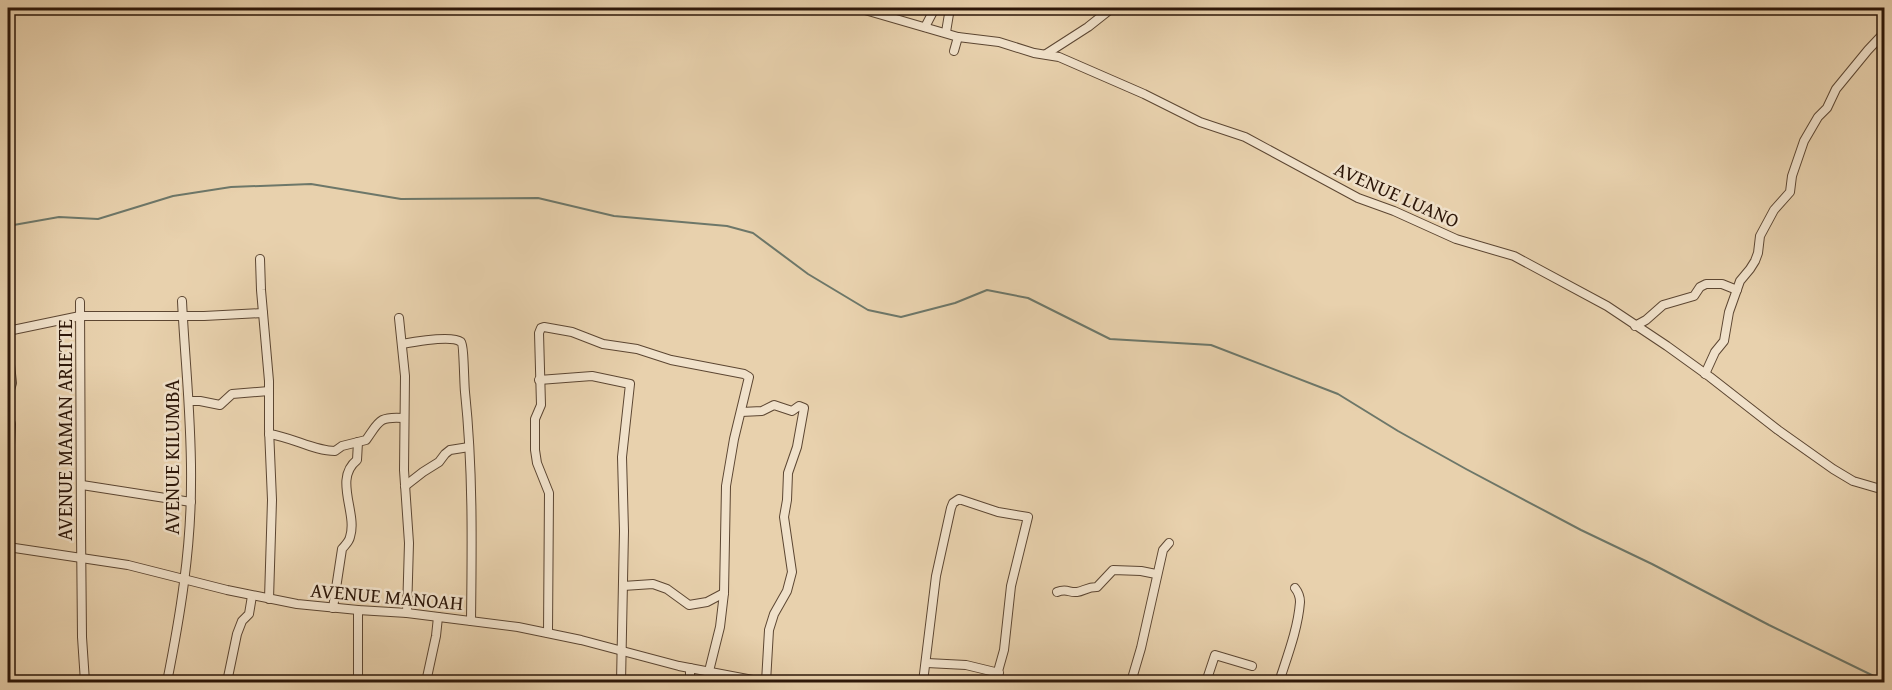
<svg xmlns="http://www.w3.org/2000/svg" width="1892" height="690" font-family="'Gentium Book Plus',serif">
  <rect width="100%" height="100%" fill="#e8d1ad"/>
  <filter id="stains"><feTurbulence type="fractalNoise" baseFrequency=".00333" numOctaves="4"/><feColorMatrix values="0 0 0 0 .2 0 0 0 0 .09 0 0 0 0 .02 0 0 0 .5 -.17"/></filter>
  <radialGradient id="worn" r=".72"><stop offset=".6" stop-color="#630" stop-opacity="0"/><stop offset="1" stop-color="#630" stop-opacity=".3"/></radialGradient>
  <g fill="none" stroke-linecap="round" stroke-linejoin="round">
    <!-- stream -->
    <path stroke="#6d7769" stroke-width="2" d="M8,226L59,217L98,219L173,196L231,187L311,184L401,199L538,198L614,216L727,226L753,233L808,274L868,310L901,317L955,303L987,290L1028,298L1110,339L1211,345L1338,394L1398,431L1466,469L1581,530L1652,564L1769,625L1884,681"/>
    <defs>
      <g id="minor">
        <path d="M858,8L958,37L999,42L1034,53L1059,57L1144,94L1200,122L1245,137L1358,198L1394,211L1456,239L1514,256L1607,306L1667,346L1710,377L1778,430L1833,469L1853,481L1884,490"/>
        <path d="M925,27L935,8"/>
        <path d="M946,32L950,8"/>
        <path d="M954,51L958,37"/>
        <path d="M1046,54L1088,27L1112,8"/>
        <path d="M260,259L261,290L269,381V429L272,500L269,599"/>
        <path d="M80,302L81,531L82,637L85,682"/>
        <path d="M399,318L405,376L404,470L409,543L407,613"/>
        <path d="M1635,326L1646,320L1663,305L1694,296L1700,287L1706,284H1722L1737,290"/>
        <path d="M8,331L80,316H204L263,313"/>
        <path d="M402,344C413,342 452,335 461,342C464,345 464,384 465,392C473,468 472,544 471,621"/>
        <path d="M8,346L12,383L8,396"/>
        <path d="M1705,374L1715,352L1724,341L1729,312L1740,281L1750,269L1755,261L1758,253L1760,236L1774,210L1790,192L1792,176L1804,141L1818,117L1827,108L1836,89L1868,50L1884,33"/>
        <path d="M539,380L592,376L630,384L622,457L624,531L621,682"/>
        <path d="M189,401H200L220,405L232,394L269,391"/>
        <path d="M741,412L762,411L774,405L792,411L799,406L804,408L797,447L788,473L787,500L784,517L792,572L787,591L774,614L769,630L766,682"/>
        <path d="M8,415L11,424L8,485"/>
        <path d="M269,434C292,437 314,451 335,451L342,446L366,440C379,422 378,416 404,418"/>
        <path d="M82,485L191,502"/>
        <path d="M405,486L423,472L439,462L445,454L450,450L469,447"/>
        <path d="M8,547L128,565L227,590L297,604L358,610L407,613L518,627L581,640L679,666L764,682"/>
        <path d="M623,586L653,584L667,589L689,605L707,602L724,593"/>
        <path d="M1057,592C1067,588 1069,593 1077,592C1084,591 1087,587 1097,587L1113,570L1141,571L1156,574"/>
        <path d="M333,608L342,549C345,545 349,542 350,537C358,513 333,479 357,460L358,442"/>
        <path d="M548,633L549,493L537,463L535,450V419L541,405L539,333L541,328L544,327L572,332L603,344L637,349L671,360L744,374L749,377L734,439L726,486L724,593L720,627L709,671"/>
        <path d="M927,663L966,665L999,673"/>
        <path d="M690,668V682"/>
        <path d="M167,682C180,617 191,550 191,484C192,423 185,362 182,301"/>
        <path d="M227,682L237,634L242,621L249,614L252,596"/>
        <path d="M358,682V610"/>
        <path d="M426,682L436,636L438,617"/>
        <path d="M923,682L936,576L951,508L953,503L959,499L998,512L1028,517L1011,586L1004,650L995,682"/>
        <path d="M1131,682L1141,648L1163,550L1169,543"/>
        <path d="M1206,682L1215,655L1252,666"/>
        <path d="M1279,682C1287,657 1298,629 1300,602C1300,596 1299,593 1295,588"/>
      </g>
    </defs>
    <!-- minor casing -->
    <use href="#minor" stroke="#5c4632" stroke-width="10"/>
    <!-- minor -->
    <use href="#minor" stroke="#f0e1ca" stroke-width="8"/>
  </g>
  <g text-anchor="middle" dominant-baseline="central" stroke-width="5" stroke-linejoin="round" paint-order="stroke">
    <!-- street labels -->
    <g font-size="20" fill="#2d1709" stroke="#f0e1ca">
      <text transform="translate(1397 194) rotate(24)">AVENUE LUANO</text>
      <text transform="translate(64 430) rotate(-90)">AVENUE MAMAN ARIETTE</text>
      <text transform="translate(171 457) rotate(-90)">AVENUE KILUMBA</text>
      <text transform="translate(387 596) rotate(5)">AVENUE MANOAH</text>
    </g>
  </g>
  <!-- margin -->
  <rect width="1892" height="690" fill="none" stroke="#e8d1ad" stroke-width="30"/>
  <rect x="9" y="9" width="1874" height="672" fill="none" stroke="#2d1709" stroke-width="3"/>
  <rect x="15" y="15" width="1862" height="660" fill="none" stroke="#2d1709" stroke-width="1.5"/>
  <rect width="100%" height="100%" filter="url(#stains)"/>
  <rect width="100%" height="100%" fill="url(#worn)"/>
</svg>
